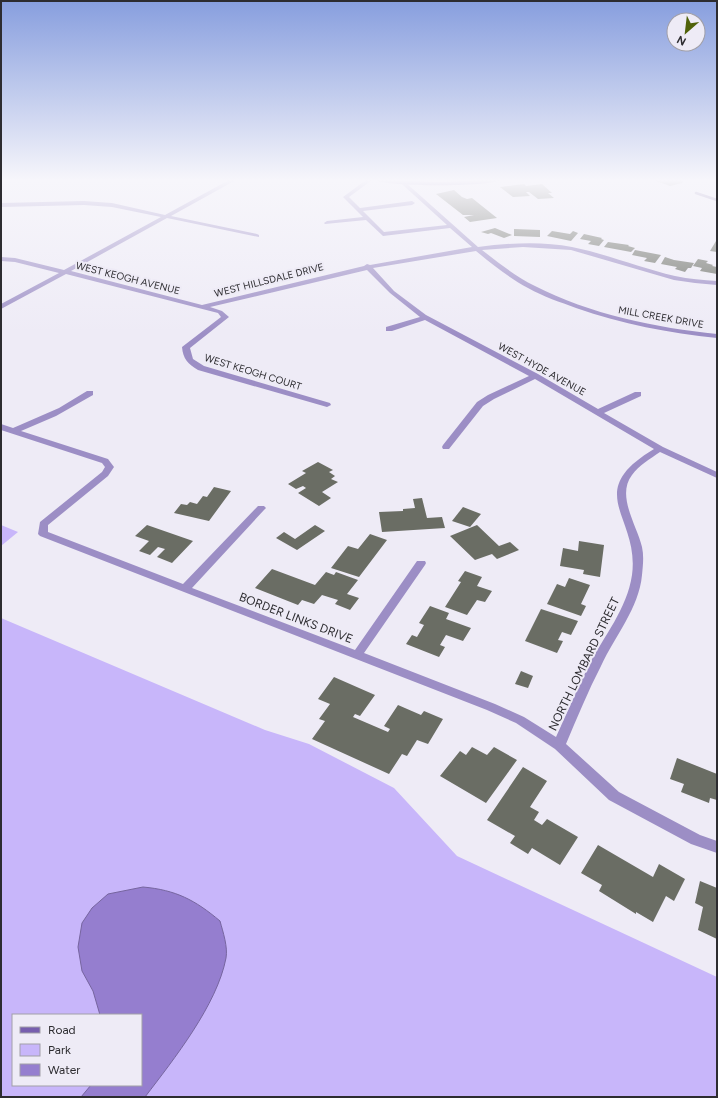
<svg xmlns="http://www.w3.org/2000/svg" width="718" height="1098" font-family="Figtree,sans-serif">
  <rect width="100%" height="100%" fill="#eeebf6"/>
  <!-- green -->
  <g fill="#c8b6fa" fill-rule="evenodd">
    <path d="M1,525L18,532L1,546Z"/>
    <path d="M1,618L265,730L309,744L394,788L457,856L717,977V1097H1ZM13,1015H141V1085H13Z"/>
  </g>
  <!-- water -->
  <path fill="#957ecf" stroke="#76659f" d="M143,887C176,890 195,900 220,921C223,932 228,947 226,958C217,1005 174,1059 145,1097H81L91,1085H141V1015H100L93,991L82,971L78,947L82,923L92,908L108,894Z"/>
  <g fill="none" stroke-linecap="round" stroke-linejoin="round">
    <!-- stream -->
    <path stroke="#76659f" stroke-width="2.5" d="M696,193L717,200"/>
  </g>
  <!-- building -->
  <g fill="#6a6d64">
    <path d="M653,180H684L682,183L670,186Z"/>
    <path d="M524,184L526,186L542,184L552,193H548L554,198L538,199L529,192H526L530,196L513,197L500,187Z"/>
    <path d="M454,190L462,197L467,199L472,198L497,218L470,222L464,217L474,215H463L436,194Z"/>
    <path d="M495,228L512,235L504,238L491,233L488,234L481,232Z"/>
    <path d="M514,229L540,230V237L514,236Z"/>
    <path d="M552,231L570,234L573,231L578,233L571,241L547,236Z"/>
    <path d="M584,234L602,238L601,239L604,240L599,246L588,244L591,241L580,239Z"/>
    <path d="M716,241H717V252L710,251Z"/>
    <path d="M608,242L629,245L628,246L635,248L631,252L604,247Z"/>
    <path d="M635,250L661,255L655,263L644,261L647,258L632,255Z"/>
    <path d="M665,257L674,260L694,263L691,268H688L685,272L675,269L677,267L661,264Z"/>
    <path d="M698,259L708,261L706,263L713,265L712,266L717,267V274L700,271L702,268L693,266Z"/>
    <path d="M318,462L333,470L329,472L335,476L331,479L338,482L322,492L331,498L319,506L298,493L306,488L303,486L296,489L288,484L306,473L302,471Z"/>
    <path d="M214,487L231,491L209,521L174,513L181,504L187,505L190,502L197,504L203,496L207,497Z"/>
    <path d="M422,498L427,518L442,517L445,528L382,532L379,512L403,511V509L415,508L413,499Z"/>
    <path d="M463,507L481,514L470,527L452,521Z"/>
    <path d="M147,525L193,541L172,563L157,557L165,549L158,547L150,555L139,551L149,541L135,536Z"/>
    <path d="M315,525L325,531L297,550L276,538L284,532L295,539Z"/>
    <path d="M477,525L499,546L510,542L519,550L497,559L492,554L475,560L450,536Z"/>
    <path d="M370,534L387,540L359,577L331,568L348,546L358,549Z"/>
    <path d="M579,541L604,545L600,577L583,574L584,570L560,566L563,548L578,551Z"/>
    <path d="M272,569L315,585L326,572L334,575L336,572L358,580L347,594L359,598L350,610L335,604L338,600L322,595L314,604L302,600L298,605L255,588Z"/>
    <path d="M465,571L482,577L477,586L492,591L485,602L477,600L467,615L445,607L461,582L458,581Z"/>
    <path d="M569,578L590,585L581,604L586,606L581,616L547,604L557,584L565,587Z"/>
    <path d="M430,606L449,613L446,619L471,628L463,641L446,635L440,645L445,647L439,657L406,644L412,635L417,637L424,625L419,623Z"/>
    <path d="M541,609L578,621L571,635L562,632L558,640L563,641L557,653L525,641Z"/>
    <path d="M521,671L533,676L528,688L515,684Z"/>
    <path d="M334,677L375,695L360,716L355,714L353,717L388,732L390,729L384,726L398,705L421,715L424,711L443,719L428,744L417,740L407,756L402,754L389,774L312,739L325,721L319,719L330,704L318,699Z"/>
    <path d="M472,747L487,755L494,747L517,760L486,803L440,776L460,751L466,755Z"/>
    <path d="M677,758L717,774V800L710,798L709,803L681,792L684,784L670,779Z"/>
    <path d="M523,767L547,781L530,807L539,812L534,820L542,825L547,819L578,837L560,865L532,848L528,854L510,843L515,836L487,820Z"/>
    <path d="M598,845L653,877L659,864L685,879L674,901L666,896L653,922L636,912V914L599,891L602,885L581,873Z"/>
    <path d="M700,881L717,888V939L698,930L703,907L695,903Z"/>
  </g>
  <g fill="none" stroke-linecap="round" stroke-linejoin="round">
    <!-- street -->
    <path fill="#9c8ec5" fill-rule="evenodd" d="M229,180H236L171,216L257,234L259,235V237L167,218L71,271L202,305L364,266L367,264L370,265L472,247L450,228L383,236L366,220L325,224L324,223L327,221L363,217L343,197L366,180H372L349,197L360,208L412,201L415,203L412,205L363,211L384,232L447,225L403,185L402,184L405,182L478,247C509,243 542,241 572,247C607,254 640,268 675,276C689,279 703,280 717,281V285L695,283L674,280L571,250L523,247L482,250C499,263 516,277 535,286C589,314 657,328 717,334V338C669,333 622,324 576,308C560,302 544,297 528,288C509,278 492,264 476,251L373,268L394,291L426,315L538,374L598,409L635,392H641V396L604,413L663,447L717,472V478L660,452C650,459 639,465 632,475C616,496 637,525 642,547C644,556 643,565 642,575C639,608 615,636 601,666C588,691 577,718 566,744L619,792L700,835L717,841V853L691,844L609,800L555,749L516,723L487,710L40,536L38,534L40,522L102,472L105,467L102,463L1,430V424L13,428L20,425L59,408L87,391H93V395L56,416L21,431L108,459L114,467L108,476L48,525V532L183,584L258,506H264L266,508L264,510L192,588L355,650L417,561H425L426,563L425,565L364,653L495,704L524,717L556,737C567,713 577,689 589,665C604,636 627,609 632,575C640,516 581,493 654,449L535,379L494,399L483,406L449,449H443L442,447L443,445L477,402L488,395L529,376L425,320L392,331H386V327L420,317L390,293L367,270L210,307L222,311L229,317L190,348L193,359L204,366L330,403L331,405L327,407L198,370C188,364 183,359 182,347L221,317L218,313L66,274L1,309V304L59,273L15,262L1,261V257L15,258L64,270L161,217L112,207L84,205L1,207V203L84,201L112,203L165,215Z"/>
    <!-- secondary -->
    <path fill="#775eae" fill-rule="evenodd" d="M375,180L438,182L501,180C489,187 388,187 375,180Z"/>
  </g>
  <!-- sky -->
  <linearGradient id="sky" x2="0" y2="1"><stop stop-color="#879ede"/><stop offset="0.54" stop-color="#f7f6fb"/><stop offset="1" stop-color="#f7f6fb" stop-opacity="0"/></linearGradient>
  <rect width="718" height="334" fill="url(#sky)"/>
  <g text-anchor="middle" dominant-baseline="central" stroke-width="4" stroke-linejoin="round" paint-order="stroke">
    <!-- far-street labels -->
    <g font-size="10" fill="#2d2c30" stroke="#eeebf6">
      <text transform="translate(128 278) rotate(14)">WEST KEOGH AVENUE</text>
      <text transform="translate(269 280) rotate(-14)">WEST HILLSDALE DRIVE</text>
      <text transform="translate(661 317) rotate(10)">MILL CREEK DRIVE</text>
      <text transform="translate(542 369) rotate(29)">WEST HYDE AVENUE</text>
      <text transform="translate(253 372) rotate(17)">WEST KEOGH COURT</text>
    </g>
    <!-- street labels -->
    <g font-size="12" fill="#2d2c30" stroke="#eeebf6">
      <text transform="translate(296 618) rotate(21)">BORDER LINKS DRIVE</text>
      <text transform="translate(584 664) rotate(-64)">NORTH LOMBARD STREET</text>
    </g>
  </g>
  <!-- border -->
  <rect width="718" height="1098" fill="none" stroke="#2d2c30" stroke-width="4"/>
  <!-- legend -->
  <rect x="12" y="1014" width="130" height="72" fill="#eeebf6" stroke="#a19fa7"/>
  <rect x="20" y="1027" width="20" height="6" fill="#775eae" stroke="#a19fa7"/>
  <text x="48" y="1034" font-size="12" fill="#2d2c30">Road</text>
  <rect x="20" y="1044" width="20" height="12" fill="#c8b6fa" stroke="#a19fa7"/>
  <text x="48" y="1054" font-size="12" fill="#2d2c30">Park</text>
  <rect x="20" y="1064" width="20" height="12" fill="#957ecf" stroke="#a19fa7"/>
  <text x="48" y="1074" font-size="12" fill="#2d2c30">Water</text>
  <!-- north arrow -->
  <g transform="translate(686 32) rotate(208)"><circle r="19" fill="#eeebf6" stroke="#a19fa7"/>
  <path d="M0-3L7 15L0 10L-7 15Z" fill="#50620a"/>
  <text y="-6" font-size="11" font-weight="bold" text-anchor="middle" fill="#2d2c30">N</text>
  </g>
</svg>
